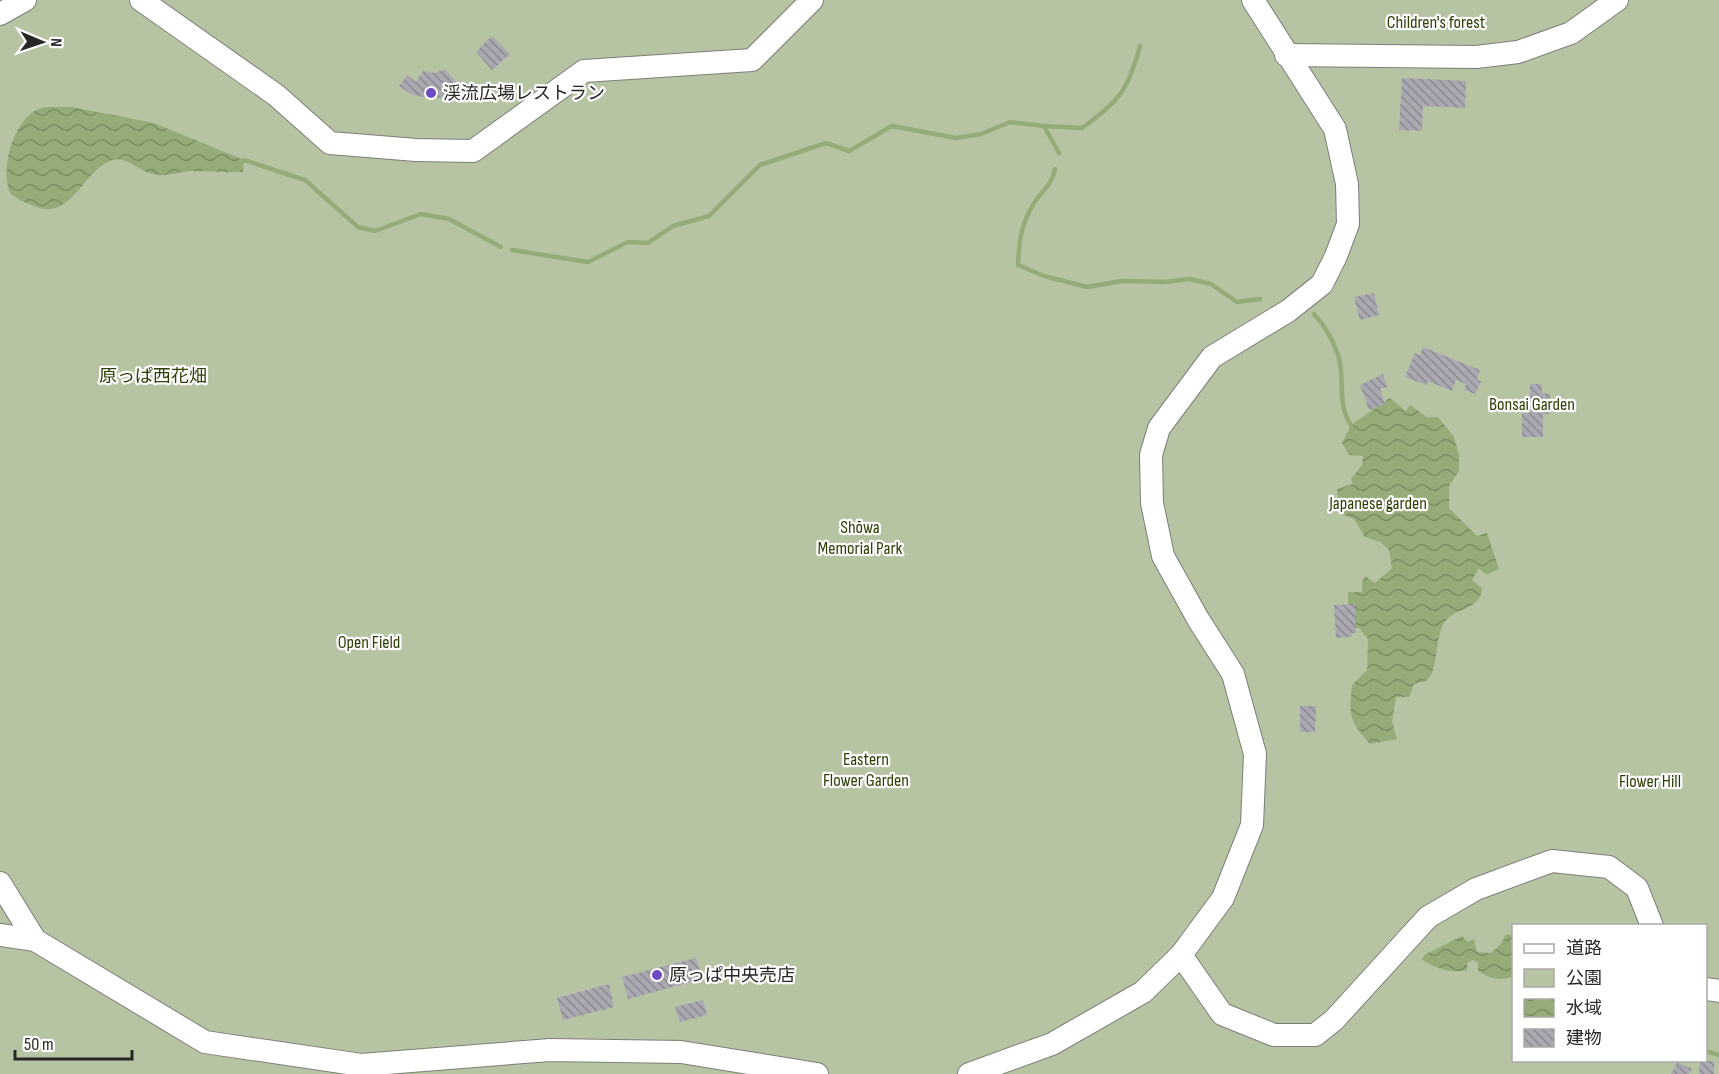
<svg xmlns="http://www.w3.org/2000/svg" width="1719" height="1074" font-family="'Sofia Sans Condensed','Noto Sans JP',sans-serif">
  <defs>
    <pattern id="water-waves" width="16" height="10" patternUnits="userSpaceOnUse" patternTransform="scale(1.5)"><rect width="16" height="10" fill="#96ac78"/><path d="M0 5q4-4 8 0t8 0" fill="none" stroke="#7a8c62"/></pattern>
    <pattern id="building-back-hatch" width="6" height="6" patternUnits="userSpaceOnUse" patternTransform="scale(1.5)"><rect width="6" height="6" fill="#aaa9b1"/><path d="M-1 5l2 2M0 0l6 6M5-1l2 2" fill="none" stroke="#8a8a90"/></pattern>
  </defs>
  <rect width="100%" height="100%" fill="#dee2da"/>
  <!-- green -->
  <path fill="#b6c4a4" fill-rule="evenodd" d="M0,0H1719V1074H0ZM1514,926H1706V1060H1514Z"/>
  <!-- water -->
  <g fill="url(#water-waves)">
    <path d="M52,107H72L154,123L244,160L243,172C226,173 209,171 192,171C178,172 167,177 152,174C138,171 125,154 110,161C81,173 71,222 34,206C27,204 15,198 10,193C0,169 13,119 39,109C43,107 48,107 52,107Z"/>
    <path d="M1390,398L1406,411L1410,405L1427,417H1438L1454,437L1459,454V471L1449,486V508L1477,536L1487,533L1499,569L1486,575L1479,568L1472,580L1482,588C1481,611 1455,606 1444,623C1435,637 1438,673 1427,680C1424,682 1418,683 1414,684L1409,697H1396L1392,722L1397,739L1370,744C1349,720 1349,717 1352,685L1367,670L1368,639L1359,628L1348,627V592H1362V583L1365,576L1375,583L1392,568L1389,550L1380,542L1365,537L1354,519L1339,513L1337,489L1353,484L1351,479L1362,465L1363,456L1349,455L1342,443L1351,425Z"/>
    <path d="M1506,934L1513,935L1512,977C1497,981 1491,979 1478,971V963L1473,960L1467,963V970C1451,974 1435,968 1422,960L1424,955L1462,936L1468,942L1474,939L1477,952L1491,953L1501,944Z"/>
  </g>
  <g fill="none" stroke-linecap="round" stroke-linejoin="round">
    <!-- stream -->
    <g stroke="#96ac78" stroke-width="4.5">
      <path d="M1044,126L1082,128C1119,101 1128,91 1140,46"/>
      <path d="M244,160L305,180L358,227L375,231L421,214L449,219L501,247"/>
      <path d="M1055,169C1052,186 1041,191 1033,205C1021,224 1019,243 1018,265L1044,276L1087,287L1122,281L1164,282L1190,279L1211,284L1237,302L1260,299"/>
      <path d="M512,250L588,262L628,242L648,243L673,226L709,216L760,165L826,143L849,151L892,126L956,138L981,134L1010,122L1044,126L1059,153"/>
      <path d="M1314,314C1324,325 1333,340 1338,355C1346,378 1336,404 1351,425"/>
      <path d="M1706,1051L1719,1055"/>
    </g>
  </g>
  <!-- building -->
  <g fill="url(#building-back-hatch)">
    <path d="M492,36L510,54L492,70L476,52Z"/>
    <path d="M445,69L457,83L451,89L453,94L443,98L423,97L411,94L399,86L407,75L416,82L423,71L434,73Z"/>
    <path d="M1402,78L1466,81L1465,108L1423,106L1422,131L1399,130Z"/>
    <path d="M1374,293L1379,315L1360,320L1354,297Z"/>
    <path d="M1423,347L1480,370L1477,380L1481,381L1475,394L1464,390L1466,384L1456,380L1452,391L1428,381L1426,385L1405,377L1415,353L1420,355Z"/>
    <path d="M1383,374L1387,387L1380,389L1385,404L1369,410L1360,385Z"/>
    <path d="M1530,384H1542V393L1550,394V414H1543V437H1522V413H1530Z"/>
    <path d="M1355,604L1356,633H1352V637L1336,638L1334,605Z"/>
    <path d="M1300,706H1316L1315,732H1300Z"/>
    <path d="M696,958L702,979L628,999L622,977Z"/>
    <path d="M609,984L614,1007L563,1020L557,998Z"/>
    <path d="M703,1000L707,1015L680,1022L675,1007Z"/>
    <path d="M1700,1061H1714V1074H1699Z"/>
    <path d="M1677,1062L1692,1069L1689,1074H1671Z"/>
  </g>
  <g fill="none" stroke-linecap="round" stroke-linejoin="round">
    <defs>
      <g id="minor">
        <path d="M141,0L276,95L330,143L416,150L473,151L584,71L752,60L812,0"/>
        <path d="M0,14L25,0"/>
        <path d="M1286,55L1476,57L1518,52L1571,33L1617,0"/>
        <path d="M0,883L35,940"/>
        <path d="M0,935L35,940L205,1042L361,1065L550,1050L681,1052L817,1074"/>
        <path d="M1181,955L1222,1014L1274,1035H1315L1334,1020L1428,917L1476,889L1552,861L1609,867L1637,888L1652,926"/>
        <path d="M1706,989L1719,991"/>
        <path d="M969,1074L1052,1044L1143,992L1181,955L1223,898L1252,825L1255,754L1233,674L1198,619L1163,556L1152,503L1151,455L1159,428L1212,357L1288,311L1322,284L1336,256L1348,224L1347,184L1335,129L1253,0"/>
      </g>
    </defs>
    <!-- minor casing -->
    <use href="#minor" stroke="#7c7f77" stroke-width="24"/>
    <!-- minor -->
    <use href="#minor" stroke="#fff" stroke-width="22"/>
  </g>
  <!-- markers -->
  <g fill="#6c4bc4" stroke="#fff" stroke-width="2">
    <circle cx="431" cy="93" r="6"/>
    <circle cx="657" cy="975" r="6"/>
  </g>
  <g text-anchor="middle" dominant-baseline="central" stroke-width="4.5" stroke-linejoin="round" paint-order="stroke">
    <!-- park labels -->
    <g font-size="18" fill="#2d4105" stroke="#fff">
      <text x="1436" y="22">Children's forest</text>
      <text x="153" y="376">原っぱ西花畑</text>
      <text x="1532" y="404">Bonsai Garden</text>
      <text x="1378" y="503">Japanese garden</text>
      <text x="860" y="527">Shōwa<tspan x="860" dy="21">Memorial Park</tspan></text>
      <text x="369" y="642">Open Field</text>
      <text x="866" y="759">Eastern<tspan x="866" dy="21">Flower Garden</tspan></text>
      <text x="1650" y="781">Flower Hill</text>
    </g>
    <!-- poi labels -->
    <g font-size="18" fill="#272825" stroke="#fff" text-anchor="start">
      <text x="443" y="93">渓流広場レストラン</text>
      <text x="669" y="975">原っぱ中央売店</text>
    </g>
  </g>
  <!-- legend -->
  <rect x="1512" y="924" width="195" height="138" fill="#ffffff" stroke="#a9a9a8" stroke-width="1.5"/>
  <rect x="1524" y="944" width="30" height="9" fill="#ffffff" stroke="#a9a9a8" stroke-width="1.5"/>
  <text x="1566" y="954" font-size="18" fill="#272825">道路</text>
  <rect x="1524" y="969" width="30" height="18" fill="#b6c4a4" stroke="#a9a9a8" stroke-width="1.5"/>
  <text x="1566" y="984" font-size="18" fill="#272825">公園</text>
  <rect x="1524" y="999" width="30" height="18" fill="url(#water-waves)" stroke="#a9a9a8" stroke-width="1.5"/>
  <text x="1566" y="1014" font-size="18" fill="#272825">水域</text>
  <rect x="1524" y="1029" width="30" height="18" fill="url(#building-back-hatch)" stroke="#a9a9a8" stroke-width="1.5"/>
  <text x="1566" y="1044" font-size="18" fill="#272825">建物</text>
  <!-- north arrow -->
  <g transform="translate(42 42) rotate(92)" stroke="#ffffff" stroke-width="4.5" paint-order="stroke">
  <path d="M0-4.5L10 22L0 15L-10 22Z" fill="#272825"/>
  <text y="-9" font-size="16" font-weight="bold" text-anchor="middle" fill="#272825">N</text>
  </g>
  <!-- scale -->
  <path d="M15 1050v9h117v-9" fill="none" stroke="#272825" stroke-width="3"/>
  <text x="24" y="1050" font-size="18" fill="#272825" stroke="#ffffff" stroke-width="4.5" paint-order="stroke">50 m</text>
</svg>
